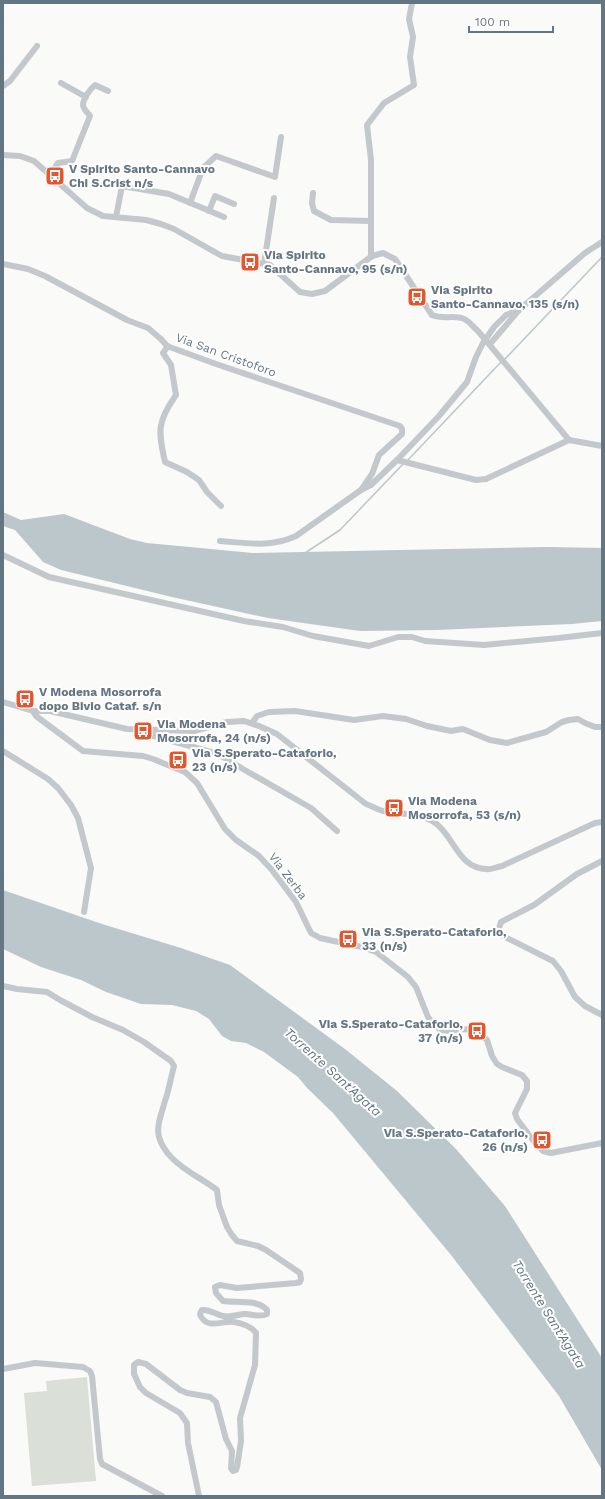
<svg xmlns="http://www.w3.org/2000/svg" width="605" height="1499" font-family="'Work Sans',sans-serif">
  <rect width="100%" height="100%" fill="#fafaf8"/>
  <!-- green -->
  <path fill="#dadfd7" d="M87,1377L96,1481L32,1486L24,1393L47,1391L46,1381Z"/>
  <!-- water -->
  <g fill="#bbc7cb">
    <path d="M3,512L21,520L64,514L130,539L147,543L253,553L548,547L602,548V621L572,624L437,630L360,631L268,618L172,597L61,570L43,562L15,530L3,526Z"/>
    <path d="M3,890L102,924L181,948L230,965L345,1049L397,1091L456,1149L505,1206L602,1358V1470L559,1396L451,1255L333,1113L307,1088L298,1077L264,1052L246,1043L231,1041L222,1036L209,1019L196,1011L172,1005L141,1004L106,992L81,980L41,967L3,949Z"/>
  </g>
  <g fill="none" stroke-linecap="round" stroke-linejoin="round">
    <!-- stream -->
    <g stroke="#bbc7cb" stroke-width="1.5">
      <path d="M504,360L602,257"/>
      <path d="M407,461L501,362"/>
      <path d="M305,553L340,530L404,463"/>
    </g>
    <!-- minor -->
    <g stroke="#c3c8cc" stroke-width="6">
      <path d="M61,83L86,97"/>
      <path d="M3,86L10,81L37,46"/>
      <path d="M3,155L20,156L34,161L87,208L103,216L146,220L161,224L174,229L222,256L270,265L300,292L312,294L325,291L372,256L383,253L395,259L432,315C443,320 457,314 466,320C471,323 474,328 478,331L569,440L602,446"/>
      <path d="M50,175L58,163L72,161L90,116C88,113 83,109 83,105C83,99 90,89 95,85L108,91"/>
      <path d="M313,193L312,203L314,211L331,220L371,221"/>
      <path d="M190,203L203,168L216,156L275,177L281,137"/>
      <path d="M209,211L215,196L234,204"/>
      <path d="M116,217L122,186L169,194L224,217"/>
      <path d="M371,257V160L367,125L384,103L414,85L410,57L413,37L409,19L412,3"/>
      <path d="M3,264L28,269L45,276L127,320L148,328L161,339L167,346L216,364L400,426L402,429V434L379,455L372,474L361,490"/>
      <path d="M264,264L274,198"/>
      <path d="M490,344L519,310L585,253L602,242"/>
      <path d="M168,346L163,353L171,365L176,395C157,422 158,431 165,462L187,472L199,480L207,492L221,506"/>
      <path d="M397,460L476,480L486,479L569,440"/>
      <path d="M220,541C247,543 270,548 296,536L361,490L371,485L397,460L439,416L467,382L476,357L483,343L494,327L506,315L519,310"/>
      <path d="M3,555L49,577L244,621L283,627L313,636L369,646L398,637H412L425,641L484,645L559,638L602,633"/>
      <path d="M3,702L33,711H50L127,729L194,731L227,722L244,721L259,726L277,734L366,804C372,806 378,810 383,811C400,814 419,813 434,822C454,835 458,869 487,869C491,870 497,867 502,866L595,823L602,822"/>
      <path d="M33,711L36,716L83,751L143,756L153,759L185,772L197,783L225,829L236,840L259,856L272,870L296,902L311,933L320,938L362,947L376,952L408,977L416,987L428,1017L434,1025L441,1030L450,1031L463,1029L472,1030L480,1034L487,1040L492,1056L497,1064L502,1067L522,1075L527,1081V1089L515,1113L517,1119L536,1144L543,1151L551,1153L602,1143"/>
      <path d="M252,723L257,716L269,712L295,711L354,720L383,716L406,719L427,726L451,731L463,729L490,740L507,743L546,732L562,722L569,720L578,719L585,723L595,727H602"/>
      <path d="M140,732L218,754L243,769L311,808L337,831"/>
      <path d="M3,751L48,779L58,788L71,805L78,818L91,868L84,912"/>
      <path d="M602,861L577,874L534,905L501,922L499,928L501,935L553,961L561,971L575,997L585,1006L602,1015"/>
      <path d="M3,986L17,989L47,992L60,1000L92,1017L123,1030L144,1042L171,1061L174,1066C171,1077 169,1090 165,1101C162,1112 156,1126 159,1137C161,1144 167,1153 172,1158C184,1171 203,1179 217,1190L219,1205L227,1227L232,1235L237,1241L258,1246L266,1250L300,1273L301,1279L300,1282L296,1283L237,1288L220,1285L215,1287L216,1293L223,1301C237,1303 258,1299 267,1310V1314C260,1318 253,1314 245,1314C238,1314 231,1318 223,1316C216,1315 210,1309 202,1310C200,1313 199,1315 202,1318C209,1329 225,1320 234,1322C242,1323 252,1327 256,1333L255,1365L240,1418L241,1441L237,1467L236,1470L233,1471L231,1468L232,1451L226,1439L216,1402L210,1397L187,1393L180,1390L146,1364L138,1362L134,1365V1374L140,1387L146,1393L180,1413L187,1423L188,1443L199,1496"/>
      <path d="M3,1369L35,1363L83,1367L90,1371L92,1376L100,1459L102,1464L162,1496"/>
    </g>
  </g>
  <!-- icons -->
  <defs>
    <symbol id="bus-square" viewBox="-11 -11 22 22"><rect x="-9" y="-9" width="18" height="18" rx="4" fill="#e4572e" stroke="#fff"/><path d="M-5-6H5V4H4V6H2V4H-2V6H-4V4H-5ZM-3.5-4V0h7V-4ZM-3.5 1.2v1.5H-2V1.2ZM2 1.2v1.5H3.5V1.2Z" fill="#fff"/></symbol>
  </defs>
  <g fill-rule="evenodd">
    <use href="#bus-square" x="44" y="165" width="22" height="22"/>
    <use href="#bus-square" x="239" y="251" width="22" height="22"/>
    <use href="#bus-square" x="406" y="286" width="22" height="22"/>
    <use href="#bus-square" x="14" y="688" width="22" height="22"/>
    <use href="#bus-square" x="132" y="720" width="22" height="22"/>
    <use href="#bus-square" x="167" y="749" width="22" height="22"/>
    <use href="#bus-square" x="383" y="797" width="22" height="22"/>
    <use href="#bus-square" x="337" y="928" width="22" height="22"/>
    <use href="#bus-square" x="466" y="1020" width="22" height="22"/>
    <use href="#bus-square" x="531" y="1129" width="22" height="22"/>
  </g>
  <g text-anchor="middle" dominant-baseline="central" stroke-width="4" stroke-linejoin="round" paint-order="stroke">
    <!-- poi labels -->
    <g font-size="12" font-weight="bold" fill="#657683" stroke="#fff" text-anchor="start">
      <text x="69" y="169">V Spirito Santo-Cannavo<tspan x="69" dy="14">Chi S.Crist n/s</tspan></text>
      <text x="264" y="255">Via Spirito<tspan x="264" dy="14">Santo-Cannavo, 95 (s/n)</tspan></text>
      <text x="431" y="290">Via Spirito<tspan x="431" dy="14">Santo-Cannavo, 135 (s/n)</tspan></text>
      <text x="39" y="692">V Modena Mosorrofa<tspan x="39" dy="14">dopo Bivio Cataf. s/n</tspan></text>
      <text x="157" y="724">Via Modena<tspan x="157" dy="14">Mosorrofa, 24 (n/s)</tspan></text>
      <text x="192" y="753">Via S.Sperato-Cataforio,<tspan x="192" dy="14">23 (n/s)</tspan></text>
      <text x="408" y="801">Via Modena<tspan x="408" dy="14">Mosorrofa, 53 (s/n)</tspan></text>
      <text x="362" y="932">Via S.Sperato-Cataforio,<tspan x="362" dy="14">33 (n/s)</tspan></text>
      <text x="463" y="1024" text-anchor="end">Via S.Sperato-Cataforio,<tspan x="463" dy="14">37 (n/s)</tspan></text>
      <text x="528" y="1133" text-anchor="end">Via S.Sperato-Cataforio,<tspan x="528" dy="14">26 (n/s)</tspan></text>
    </g>
    <!-- street labels -->
    <g font-size="12" fill="#657683" stroke="#fff">
      <text transform="translate(226 355) rotate(20)">Via San Cristoforo</text>
      <text transform="translate(288 876) rotate(53)">Via Zerba</text>
    </g>
    <!-- water labels -->
    <g font-size="13" font-style="italic" fill="#60757c" stroke="#fff">
      <text transform="translate(333 1072) rotate(42)">Torrente Sant'Agata</text>
      <text transform="translate(549 1314) rotate(58)">Torrente Sant'Agata</text>
    </g>
  </g>
  <!-- border -->
  <rect width="605" height="1499" fill="none" stroke="#657683" stroke-width="8"/>
  <!-- scale -->
  <path d="M469 26v6h84v-6" fill="none" stroke="#657683" stroke-width="2"/>
  <text x="475" y="26" font-size="12" fill="#657683" stroke="#ffffff" stroke-width="3" paint-order="stroke">100 m</text>
</svg>
